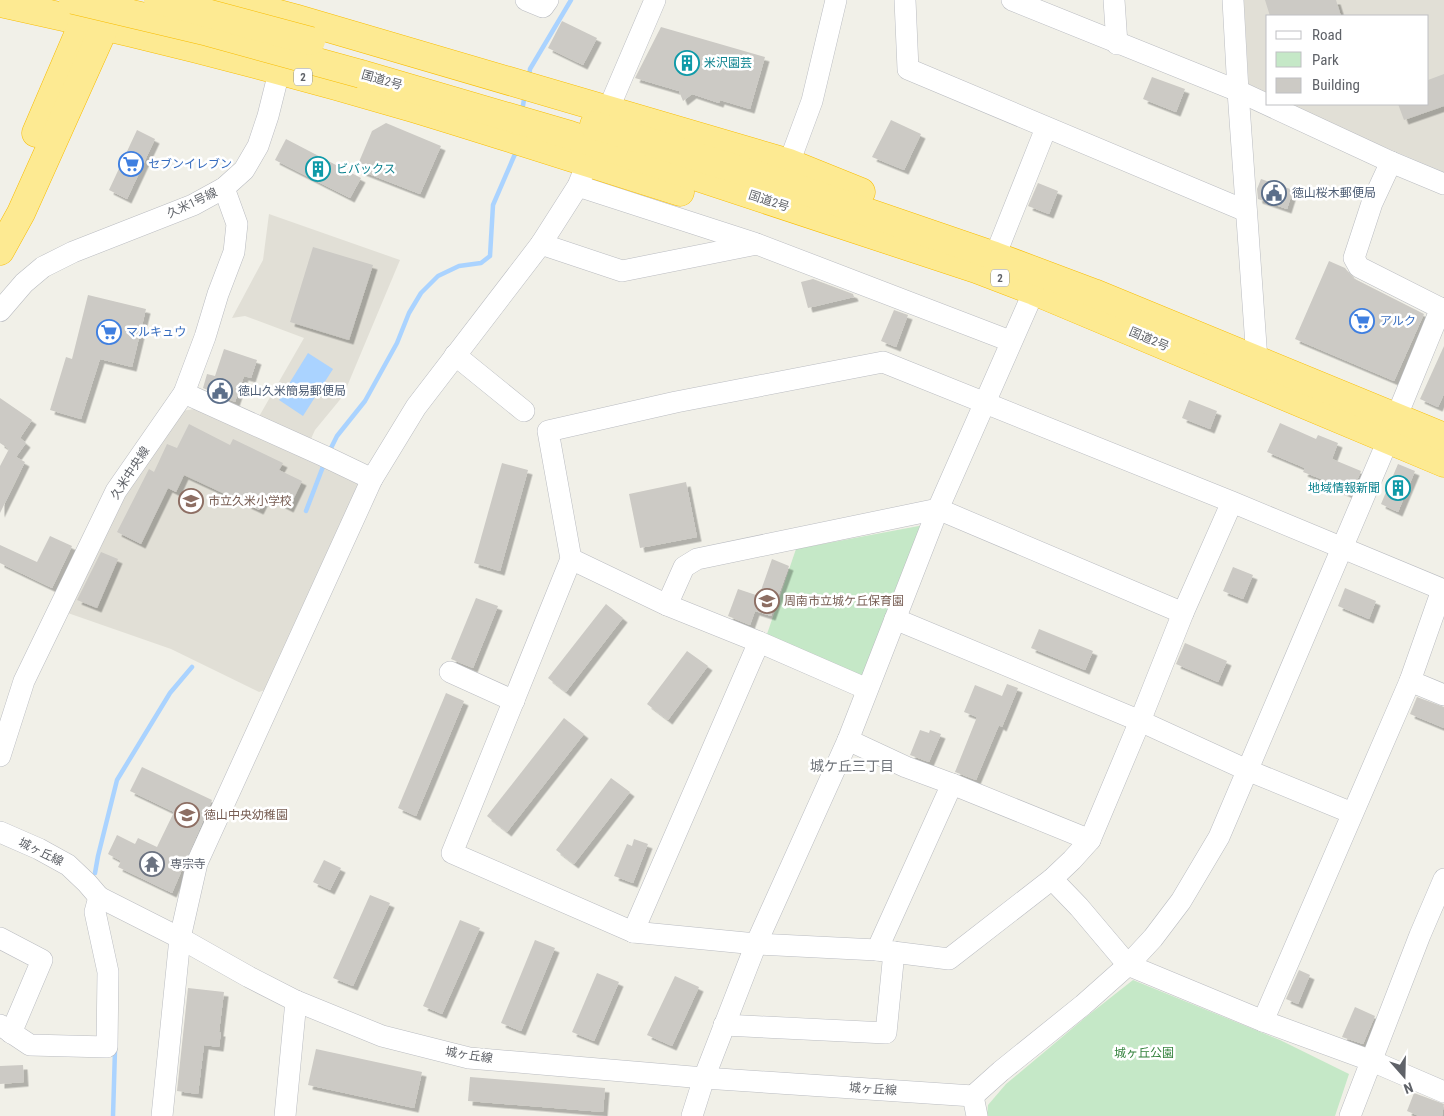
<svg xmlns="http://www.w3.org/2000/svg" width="1444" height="1116" font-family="'Roboto Condensed','Noto Sans JP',sans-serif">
  <defs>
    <filter id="shadow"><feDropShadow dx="4.5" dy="4.5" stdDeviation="0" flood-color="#0004"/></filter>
  </defs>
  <rect width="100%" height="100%" fill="#f1f0e8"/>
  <!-- education -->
  <g fill="#e1dfd6">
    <path d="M1244,0H1444V172L1282,104H1428V16H1268V98L1249,90Z"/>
    <path d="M269,214L400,260L343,396L315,430L310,441L364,484L271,688L259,692L171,649L65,612L119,496L182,411L200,408L253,427L304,338L245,316L232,318L263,260Z"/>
  </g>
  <!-- green -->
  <g fill="#c5e8c7">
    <path d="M924,525L863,679L766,637L796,549Z"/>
    <path d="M1133,980L1280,1040L1349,1074L1335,1116H987L988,1105L1006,1084L1086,1017Z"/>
  </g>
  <!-- water -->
  <path fill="#aad3ff" d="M308,353L333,369L303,416L279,400Z"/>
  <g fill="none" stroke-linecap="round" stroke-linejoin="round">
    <!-- stream -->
    <g stroke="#aad3ff" stroke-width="4.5">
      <path d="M529,77L530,69L571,0"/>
      <path d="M522,111L525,94"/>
      <path d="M329,452L337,436L365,401L397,343L409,313L421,293L438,276L459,266L481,263L490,256L493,205L515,154L516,148"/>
      <path d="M306,511L324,464"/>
      <path d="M95,873L98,856L117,780L170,693L192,667"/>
      <path d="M113,1116L115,1050"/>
    </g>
  </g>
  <!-- building -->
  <g fill="#cccac5" filter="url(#shadow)">
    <path d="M1265,0H1336L1341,16H1270Z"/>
    <path d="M562,21L597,38L583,65L548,48Z"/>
    <path d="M661,27L765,57L750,109L720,100L719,103L692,94L683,101L679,91L635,78Z"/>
    <path d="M1444,74V106L1404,120L1398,104H1428V80Z"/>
    <path d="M1152,77L1185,89L1176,112L1143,99Z"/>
    <path d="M891,120L921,134L904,170L872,157Z"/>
    <path d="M386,123L441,146L420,194L356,169L372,131Z"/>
    <path d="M137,130L155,139L127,199L109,190Z"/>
    <path d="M286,139L361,178L350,198L275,160Z"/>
    <path d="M1261,179L1293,190L1287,209L1258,199L1257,189Z"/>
    <path d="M1038,183L1058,191L1049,214L1028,206Z"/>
    <path d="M313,247L373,265L349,340L290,322Z"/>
    <path d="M1329,261L1345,268L1353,278L1424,314L1394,381L1295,339Z"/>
    <path d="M813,279L853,294L854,297L808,308L801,282Z"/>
    <path d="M88,295L146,309L132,367L100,359L81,419L50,410L66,357L72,359Z"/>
    <path d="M894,310L908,315L896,347L881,341Z"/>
    <path d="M1444,346V394L1438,407L1420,399Z"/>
    <path d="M224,349L257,360L251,378L244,376L235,402L203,388L207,374L215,376Z"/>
    <path d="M0,398L32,420L20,438L26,443L16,457L25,462L0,513V466L9,449L0,443Z"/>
    <path d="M1189,400L1217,411L1210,429L1182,418Z"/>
    <path d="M1280,423L1316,439L1318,435L1338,443L1332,459L1361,471L1351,495L1335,488L1337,485L1303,472L1305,468L1267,452Z"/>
    <path d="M189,424L230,445L233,439L283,463L279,470L302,481L289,508L266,496L259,510L184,475L176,492L168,488L141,544L117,532L149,469L154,472L167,444L177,448Z"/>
    <path d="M502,463L528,470L500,571L474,563Z"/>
    <path d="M1398,464L1415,471L1398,512L1381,504Z"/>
    <path d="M686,482L697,537L640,548L629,494Z"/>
    <path d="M50,536L72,546L52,588L0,563V545L37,562Z"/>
    <path d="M101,552L118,559L97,608L77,600Z"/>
    <path d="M772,559L789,566L771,616L755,611L750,625L728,616L738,589L759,596Z"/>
    <path d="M1233,567L1253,575L1243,599L1223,591Z"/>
    <path d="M1345,588L1376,601L1369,619L1338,606Z"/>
    <path d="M476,598L498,606L473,668L451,659Z"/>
    <path d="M606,604L623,618L566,692L548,678Z"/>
    <path d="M1039,629L1093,651L1085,670L1031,648Z"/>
    <path d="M1185,643L1227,661L1218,682L1176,664Z"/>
    <path d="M687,651L708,666L668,720L647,704Z"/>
    <path d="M1007,684L1018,688L1002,727L999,725L976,780L955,772L977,717L964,712L975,685L1002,696Z"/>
    <path d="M446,693L464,701L416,816L398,808Z"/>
    <path d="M1417,697L1444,707V728L1410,714Z"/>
    <path d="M564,718L584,734L507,832L487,816Z"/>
    <path d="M920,730L929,733L930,730L941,734L929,762L910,755Z"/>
    <path d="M142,767L212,800L172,893L118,867L121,861L108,854L117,835L135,844L138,838L157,847L174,812L130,791Z"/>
    <path d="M611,778L630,792L574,864L556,850Z"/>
    <path d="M634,839L648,844L633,883L614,876L627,844L632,846Z"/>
    <path d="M324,860L341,868L330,890L313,882Z"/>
    <path d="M370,895L390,903L353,986L333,978Z"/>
    <path d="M460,920L480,928L442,1014L423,1006Z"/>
    <path d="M535,940L555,948L521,1031L501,1023Z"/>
    <path d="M1299,970L1310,975L1298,1004L1286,999Z"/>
    <path d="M597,973L619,982L594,1041L572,1032Z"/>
    <path d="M675,976L699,987L672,1046L647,1035Z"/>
    <path d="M188,988L224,992L219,1032H221L219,1047L204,1045L198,1094L177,1091Z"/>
    <path d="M1355,1007L1375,1016L1363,1044L1342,1037Z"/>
    <path d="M316,1049L422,1072L414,1108L308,1085Z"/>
    <path d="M23,1065L24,1082L0,1084V1066Z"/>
    <path d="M470,1077L605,1088L603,1112L468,1101Z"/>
    <path d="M1414,1093L1444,1104L1442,1116H1419L1407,1111Z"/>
  </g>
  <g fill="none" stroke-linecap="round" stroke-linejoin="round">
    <defs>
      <g id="minor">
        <path d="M526,0L543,7L548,0"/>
        <path d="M905,0L908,69L1246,211"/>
        <path d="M1012,0L1238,91L1391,162L1444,184"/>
        <path d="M1114,0L1117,44"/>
        <path d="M1233,0L1238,91L1257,360"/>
        <path d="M608,110L655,0"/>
        <path d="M1391,162L1372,203L1354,258L1359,267L1444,310"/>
        <path d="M789,163L812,101L836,0"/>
        <path d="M578,186L754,243"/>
        <path d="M541,244L622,271L757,244L1010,341"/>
        <path d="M995,256L1046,128"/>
        <path d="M0,311L24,283L43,267L73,252L193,205L224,188L244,170L258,146L268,116L283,56"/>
        <path d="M455,355L524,411"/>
        <path d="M184,393L324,456L372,479"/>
        <path d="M1396,418L1441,308"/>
        <path d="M1232,502L1183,613L1140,721L1090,840L1072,860L1052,879L949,959L877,950L756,944L633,932L452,853L571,559L548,431L676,402L883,362L1232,502L1444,590"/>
        <path d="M571,559L667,605L759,642L633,932"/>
        <path d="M667,605L684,567L697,559L938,509L1183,613"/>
        <path d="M895,619L1140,721L1247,770L1352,813"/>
        <path d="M759,642L867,689"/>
        <path d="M450,672L514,701"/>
        <path d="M1410,681L1444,695"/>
        <path d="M848,740L906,767L952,784L1090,840"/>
        <path d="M0,756L24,681L116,491L184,393L205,337L218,294L234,252L237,224L224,188"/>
        <path d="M0,832L39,849L68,865L87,883L99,897L180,938L249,977L296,1001L382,1036L469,1058L704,1078L973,1096"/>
        <path d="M1052,879L1079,907L1128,965L1263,1021L1372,1061L1444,1092"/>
        <path d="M0,938L42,960L11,1033"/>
        <path d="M877,950L952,784"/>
        <path d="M1263,1021L1410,681L1442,590"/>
        <path d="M0,1025L30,1045L107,1047L108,972L95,912L99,897"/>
        <path d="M724,1025L886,1033L894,952"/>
        <path d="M973,1096L1001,1071L1083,1005L1128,965L1153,938L1181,901L1219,837L1388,440"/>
        <path d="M973,1096L977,1116"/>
        <path d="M162,1116L180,938L197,863L372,479L416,407L541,244L578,186L587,163"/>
        <path d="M285,1116L296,1001"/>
        <path d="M692,1116L704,1078L756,944L848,740L938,509L1034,291"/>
        <path d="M1350,1116L1420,935L1444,879"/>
      </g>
      <g id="highway">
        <path d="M227,0L294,18L789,163L861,192"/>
        <path d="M0,3C139,33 277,68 413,108C502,135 591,164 680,192"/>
        <path d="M361,74L570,135L976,269L1034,291L1444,463"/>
        <path d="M594,125L782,183L995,256L1094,293L1444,437"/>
        <path d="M36,133L84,21L95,6"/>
        <path d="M0,251L21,213L105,26L109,9"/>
      </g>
    </defs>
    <!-- minor casing -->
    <use href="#minor" stroke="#babcc1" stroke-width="22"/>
    <!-- highway casing -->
    <use href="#highway" stroke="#f9bd00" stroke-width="29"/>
    <!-- minor -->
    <use href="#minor" stroke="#fff" stroke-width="21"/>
    <!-- highway -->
    <use href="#highway" stroke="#fdea92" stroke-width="28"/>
    <defs>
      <g id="highway-bridge">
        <path d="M73,0L208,32L361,74"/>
        <path d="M158,0L311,41"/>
      </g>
    </defs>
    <!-- highway-bridge casing -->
    <use href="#highway-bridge" stroke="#f9bd00" stroke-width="29" stroke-linecap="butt"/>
    <!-- highway-bridge -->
    <use href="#highway-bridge" stroke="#fdea92" stroke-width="28"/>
  </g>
  <!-- icons -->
  <defs>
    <symbol id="building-ring" viewBox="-11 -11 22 22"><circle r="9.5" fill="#fff" stroke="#0f9aa8" stroke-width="1.5"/><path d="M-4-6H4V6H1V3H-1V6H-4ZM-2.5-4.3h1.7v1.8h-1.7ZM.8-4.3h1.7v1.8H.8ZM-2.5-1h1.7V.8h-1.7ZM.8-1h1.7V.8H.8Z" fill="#0f9aa8"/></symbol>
    <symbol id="supermarket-ring" viewBox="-11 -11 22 22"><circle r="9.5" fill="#fff" stroke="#3f7fe0" stroke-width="1.5"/><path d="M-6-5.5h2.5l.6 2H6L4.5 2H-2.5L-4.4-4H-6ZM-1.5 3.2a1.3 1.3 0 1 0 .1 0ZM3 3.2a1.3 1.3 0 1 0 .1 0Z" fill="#3f7fe0"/></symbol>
    <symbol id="civic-ring" viewBox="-11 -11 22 22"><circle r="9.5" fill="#fff" stroke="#5c6f8a" stroke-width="1.5"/><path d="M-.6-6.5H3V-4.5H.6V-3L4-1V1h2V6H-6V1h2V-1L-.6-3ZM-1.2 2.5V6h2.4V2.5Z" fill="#5c6f8a"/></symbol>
    <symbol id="school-ring" viewBox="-11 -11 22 22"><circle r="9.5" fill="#fff" stroke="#8d6e63" stroke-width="1.5"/><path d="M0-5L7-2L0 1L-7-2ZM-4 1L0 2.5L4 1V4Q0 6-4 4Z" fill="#8d6e63"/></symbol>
    <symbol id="temple-ring" viewBox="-11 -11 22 22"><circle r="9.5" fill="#fff" stroke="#6b7280" stroke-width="1.5"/><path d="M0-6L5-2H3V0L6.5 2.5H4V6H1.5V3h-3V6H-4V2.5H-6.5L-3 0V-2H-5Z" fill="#6b7280"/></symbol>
  </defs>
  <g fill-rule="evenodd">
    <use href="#building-ring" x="673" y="49" width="28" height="28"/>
    <use href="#supermarket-ring" x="117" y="150" width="28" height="28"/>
    <use href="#building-ring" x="304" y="155" width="28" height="28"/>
    <use href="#civic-ring" x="1260" y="179" width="28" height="28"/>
    <use href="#supermarket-ring" x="1348" y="307" width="28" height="28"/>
    <use href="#supermarket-ring" x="95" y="318" width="28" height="28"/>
    <use href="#civic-ring" x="206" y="377" width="28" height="28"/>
    <use href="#building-ring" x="1384" y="474" width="28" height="28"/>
    <use href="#school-ring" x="177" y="487" width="28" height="28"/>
    <use href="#school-ring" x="753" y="587" width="28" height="28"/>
    <use href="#school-ring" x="173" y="801" width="28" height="28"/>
    <use href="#temple-ring" x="138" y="850" width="28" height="28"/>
  </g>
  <g text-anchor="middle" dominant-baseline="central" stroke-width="5" stroke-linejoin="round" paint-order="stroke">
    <!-- shield labels -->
    <g fill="#fff" stroke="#8f9195" stroke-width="1">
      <rect x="294" y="68.5" width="18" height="17" rx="4"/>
      <rect x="991" y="269.5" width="18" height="17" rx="4"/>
    </g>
    <g font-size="11" font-weight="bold" fill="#5f6268">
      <text x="303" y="77">2</text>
      <text x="1000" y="278">2</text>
    </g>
    <!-- culture labels -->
    <g font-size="12" fill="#0d838f" stroke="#fff" text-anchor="start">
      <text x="704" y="63">米沢園芸</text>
      <text x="336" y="169">ビバックス</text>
      <text x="1380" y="488" text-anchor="end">地域情報新聞</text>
    </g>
    <!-- street labels -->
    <g font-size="12" fill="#5f6268" stroke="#fff">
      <text transform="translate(382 80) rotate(16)">国道2号</text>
      <text transform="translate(769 201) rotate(18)">国道2号</text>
      <text transform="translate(192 203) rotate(-25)">久米1号線</text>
      <text transform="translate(1149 339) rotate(23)">国道2号</text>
      <text transform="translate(130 473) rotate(-57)">久米中央線</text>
      <text transform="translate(41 852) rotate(26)">城ヶ丘線</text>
      <text transform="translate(469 1055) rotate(9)">城ヶ丘線</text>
      <text transform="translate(873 1089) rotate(4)">城ヶ丘線</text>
    </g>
    <!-- shop labels -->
    <g font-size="12" fill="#366cbe" stroke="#fff" text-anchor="start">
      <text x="148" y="164">セブンイレブン</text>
      <text x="1380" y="321">アルク</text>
      <text x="126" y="332">マルキュウ</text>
    </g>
    <!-- service labels -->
    <g font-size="12" fill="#4e5e75" stroke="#fff" text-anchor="start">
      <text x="1292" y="193">徳山桜木郵便局</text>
      <text x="238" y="391">徳山久米簡易郵便局</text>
    </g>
    <!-- education labels -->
    <g font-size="12" fill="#785e54" stroke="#fff" text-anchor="start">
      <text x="208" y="501">市立久米小学校</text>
      <text x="784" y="601">周南市立城ケ丘保育園</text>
      <text x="204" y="815">徳山中央幼稚園</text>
    </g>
    <!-- worship labels -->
    <g font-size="12" fill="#5b616d" stroke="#fff" text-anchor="start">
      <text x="170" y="864">専宗寺</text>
    </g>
    <!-- park labels -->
    <g font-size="12" fill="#34823d" stroke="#fff">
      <text x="1144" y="1053">城ヶ丘公園</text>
    </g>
    <!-- neighbourhood labels -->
    <g font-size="14" fill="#70747a" stroke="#fff">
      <text x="852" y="766">城ケ丘三丁目</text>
    </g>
  </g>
  <!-- legend -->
  <rect x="1266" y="15" width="162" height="90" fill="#ffffff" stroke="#bfc0c3"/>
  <rect x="1276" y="31" width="25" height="8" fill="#ffffff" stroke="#bfc0c3"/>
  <text x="1312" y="40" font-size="15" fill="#5f6268">Road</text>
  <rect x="1276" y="52" width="25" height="15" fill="#c5e8c7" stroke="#bfc0c3"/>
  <text x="1312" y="65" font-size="15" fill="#5f6268">Park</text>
  <rect x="1276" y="78" width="25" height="15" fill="#cccac5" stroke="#bfc0c3"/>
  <text x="1312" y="90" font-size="15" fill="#5f6268">Building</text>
  <!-- north arrow -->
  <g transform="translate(1404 1076) rotate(160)" stroke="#ffffff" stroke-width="4" paint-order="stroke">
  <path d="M0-4L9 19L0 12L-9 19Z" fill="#5f6268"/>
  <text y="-8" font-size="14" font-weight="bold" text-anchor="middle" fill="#5f6268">N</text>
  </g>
</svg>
